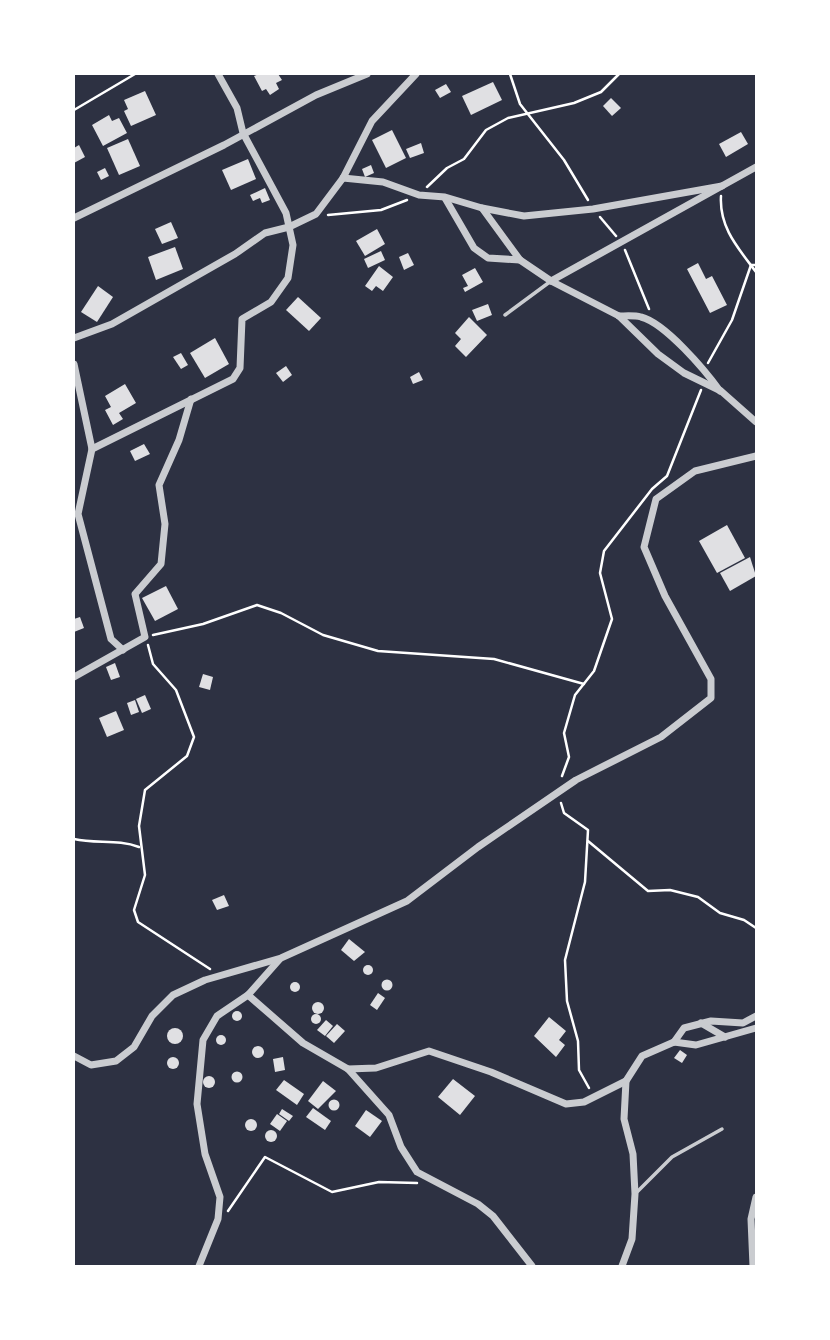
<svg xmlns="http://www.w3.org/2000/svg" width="830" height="1340" font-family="Helvetica,sans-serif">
  <rect width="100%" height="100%" fill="#2d3142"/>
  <!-- building -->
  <g fill="#e0e0e3">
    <path d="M259,74H278L282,80L276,83L279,89L270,95L266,89L262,91L254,76Z"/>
    <path d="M493,82L502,100L471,115L462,96Z"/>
    <path d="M446,84L451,92L440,98L435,90Z"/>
    <path d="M145,91L156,115L131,126L124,111L128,109L124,100Z"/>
    <path d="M611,98L621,108L612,116L603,106Z"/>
    <path d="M109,115L112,121L119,118L127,133L103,146L92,125Z"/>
    <path d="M392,130L406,158L386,168L372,140Z"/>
    <path d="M741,132L748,144L726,157L719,144Z"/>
    <path d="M128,139L140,166L119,175L107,148Z"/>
    <path d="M421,143L424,153L410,158L406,149Z"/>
    <path d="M79,145L85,157L74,163V148Z"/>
    <path d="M248,159L256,179L231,190L222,170Z"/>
    <path d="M371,165L374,173L365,177L362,169Z"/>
    <path d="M105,168L109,176L101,180L97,172Z"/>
    <path d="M265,188L270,200L262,203L260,198L253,201L250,195Z"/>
    <path d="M171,222L178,238L162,244L155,229Z"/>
    <path d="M377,229L385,244L365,256L356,241Z"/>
    <path d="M175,247L183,269L156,280L148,257Z"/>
    <path d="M381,251L385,260L368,268L364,259Z"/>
    <path d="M408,253L414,265L404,270L399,257Z"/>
    <path d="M698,263L706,279L712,276L727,305L710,313L687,269Z"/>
    <path d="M379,266L393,277L383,291L376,286L372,291L365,286Z"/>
    <path d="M475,268L483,282L465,292L463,288L468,286L462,275Z"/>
    <path d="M98,286L113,297L97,322L81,312Z"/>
    <path d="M298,297L321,318L309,331L286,310Z"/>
    <path d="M488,304L492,315L477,321L472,310Z"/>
    <path d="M469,317L487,335L466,357L455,346L461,339L455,333Z"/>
    <path d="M215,338L229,364L205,378L190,353Z"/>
    <path d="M181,353L188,365L181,369L173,357Z"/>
    <path d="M286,366L292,375L283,382L276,373Z"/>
    <path d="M419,372L423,380L413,384L410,377Z"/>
    <path d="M125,384L136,403L119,413L123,419L113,425L105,410L111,407L105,396Z"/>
    <path d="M144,444L150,454L135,461L130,451Z"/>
    <path d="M727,525L745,558L717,573L699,541Z"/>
    <path d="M750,557L756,576L730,591L720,573Z"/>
    <path d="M166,586L178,609L155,621L142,598Z"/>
    <path d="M80,617L84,628L74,632V619Z"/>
    <path d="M115,663L120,677L111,680L106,667Z"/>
    <path d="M203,674L213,677L210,690L199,687Z"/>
    <path d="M145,695L151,709L142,713L136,699Z"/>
    <path d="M135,700L139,712L131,715L127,703Z"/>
    <path d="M116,711L124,730L107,737L99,718Z"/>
    <path d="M224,895L229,906L217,910L212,900Z"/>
    <path d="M349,939L365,952L354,961L341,950Z"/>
    <circle cx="368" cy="970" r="5"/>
    <circle cx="387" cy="985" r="5.5"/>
    <circle cx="295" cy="987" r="5"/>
    <path d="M378,993L385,998L377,1010L370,1005Z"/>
    <circle cx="318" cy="1008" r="6"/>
    <circle cx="237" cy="1016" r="5"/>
    <circle cx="316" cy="1019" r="5"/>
    <path d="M549,1017L566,1031L559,1040L565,1045L556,1057L534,1036Z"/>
    <path d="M326,1020L333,1026L325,1036L317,1030Z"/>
    <path d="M337,1024L345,1031L334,1043L326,1036Z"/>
    <circle cx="175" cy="1036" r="8"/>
    <circle cx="221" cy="1040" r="5"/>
    <circle cx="258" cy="1052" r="6"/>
    <path d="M680,1050L687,1055L682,1063L674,1058Z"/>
    <circle cx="173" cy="1063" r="6"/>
    <path d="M283,1057L285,1070L275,1072L273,1059Z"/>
    <circle cx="237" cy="1077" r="5.5"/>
    <circle cx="209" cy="1082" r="6"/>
    <path d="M453,1079L475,1096L460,1115L438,1097Z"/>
    <path d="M284,1080L304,1094L297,1105L276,1090Z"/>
    <path d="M323,1081L336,1091L318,1109L308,1101Z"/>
    <circle cx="334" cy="1105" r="5.5"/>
    <path d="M313,1108L331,1121L325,1130L306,1117Z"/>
    <path d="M282,1109L293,1116L289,1121L279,1114Z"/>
    <path d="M366,1110L382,1121L370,1137L355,1126Z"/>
    <path d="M277,1114L287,1121L280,1131L270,1124Z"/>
    <circle cx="251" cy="1125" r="6"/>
    <circle cx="271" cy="1136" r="6"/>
  </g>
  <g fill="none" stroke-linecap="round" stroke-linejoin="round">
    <!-- path -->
    <g stroke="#fff" stroke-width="2.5">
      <path d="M510,74L520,104L564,160L588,200"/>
      <path d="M74,110L135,74"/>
      <path d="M427,187L447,168L464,159L486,130L508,118L574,103L601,92L619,74"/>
      <path d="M721,196C719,228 739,249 756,272"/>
      <path d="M328,215L381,210L407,200"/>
      <path d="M600,217L616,236"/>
      <path d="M625,250L649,309"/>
      <path d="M708,363L732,320L751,265H756"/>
      <path d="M153,635L203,624L257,605L281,613L323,635L378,651L494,659L584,684"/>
      <path d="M148,645L153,664L176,690L194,737L187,756L145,790L139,826L145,875L134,910L138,922L210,969"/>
      <path d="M562,776L569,757L564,733L575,695L594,671L612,619L600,573L604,551L652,489L667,476L701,390"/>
      <path d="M561,803L564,813L588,830L585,882L565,960L567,1001L578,1041L579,1070L589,1088"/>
      <path d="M74,839C96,844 118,839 139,847"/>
      <path d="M588,841L648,891L670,890L698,897L720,913L744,920L756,928"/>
      <path d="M228,1211L265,1157L332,1192L379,1182L417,1183"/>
    </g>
    <!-- service -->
    <g stroke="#caccd0" stroke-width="3.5">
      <path d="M505,315L551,281"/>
      <path d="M636,1193L672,1157L722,1129"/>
    </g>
    <!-- minor -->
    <g stroke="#caccd0" stroke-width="7">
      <path d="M343,178L383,182L419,195L445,197L482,208L520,260L551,281L619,316L658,354L684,373L721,391L756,422"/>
      <path d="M445,198L474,248L488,258L520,260"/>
      <path d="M482,208L524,216L593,209L722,186"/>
      <path d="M74,218L224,145L316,95L367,74"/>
      <path d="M551,281L756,167"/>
      <path d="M619,316C625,316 634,315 641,317C665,323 705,370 720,391"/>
      <path d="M74,338L112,324L235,254L265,233L289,227L316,214L343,178L372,121L416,74"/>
      <path d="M74,364L92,449L78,514L111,639L123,650"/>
      <path d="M92,449L233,379L240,368L242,319L271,302L288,278L293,245L286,213L243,133L237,108L218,74"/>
      <path d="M74,677L145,637L135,594L161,564L165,524L159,485L179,440L191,399"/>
      <path d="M248,995L303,1043L348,1069L389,1115L401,1147L417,1172L478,1204L493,1216L532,1266"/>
      <path d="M701,1023L725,1037"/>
      <path d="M674,1042L684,1028L711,1021L743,1023L756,1016"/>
      <path d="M74,1056L91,1065L116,1061L134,1047L152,1016L173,995L205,980L281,958L407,901L478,847L576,780L661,737L711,698V679L665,596L644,547L656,499L695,471L756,456"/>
      <path d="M348,1069L376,1068L429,1051L491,1072L566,1104L584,1102L626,1081"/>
      <path d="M199,1266L218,1219L220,1197L205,1154L197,1104L203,1040L217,1016L248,995L279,960"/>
      <path d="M622,1266L632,1239L635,1194L633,1154L624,1119L626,1081L642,1056L674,1042L696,1045L756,1028"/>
      <path d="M753,1266L751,1219L756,1197"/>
    </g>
  </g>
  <!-- border -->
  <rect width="830" height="1340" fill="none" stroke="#ffffff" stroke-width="150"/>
</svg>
